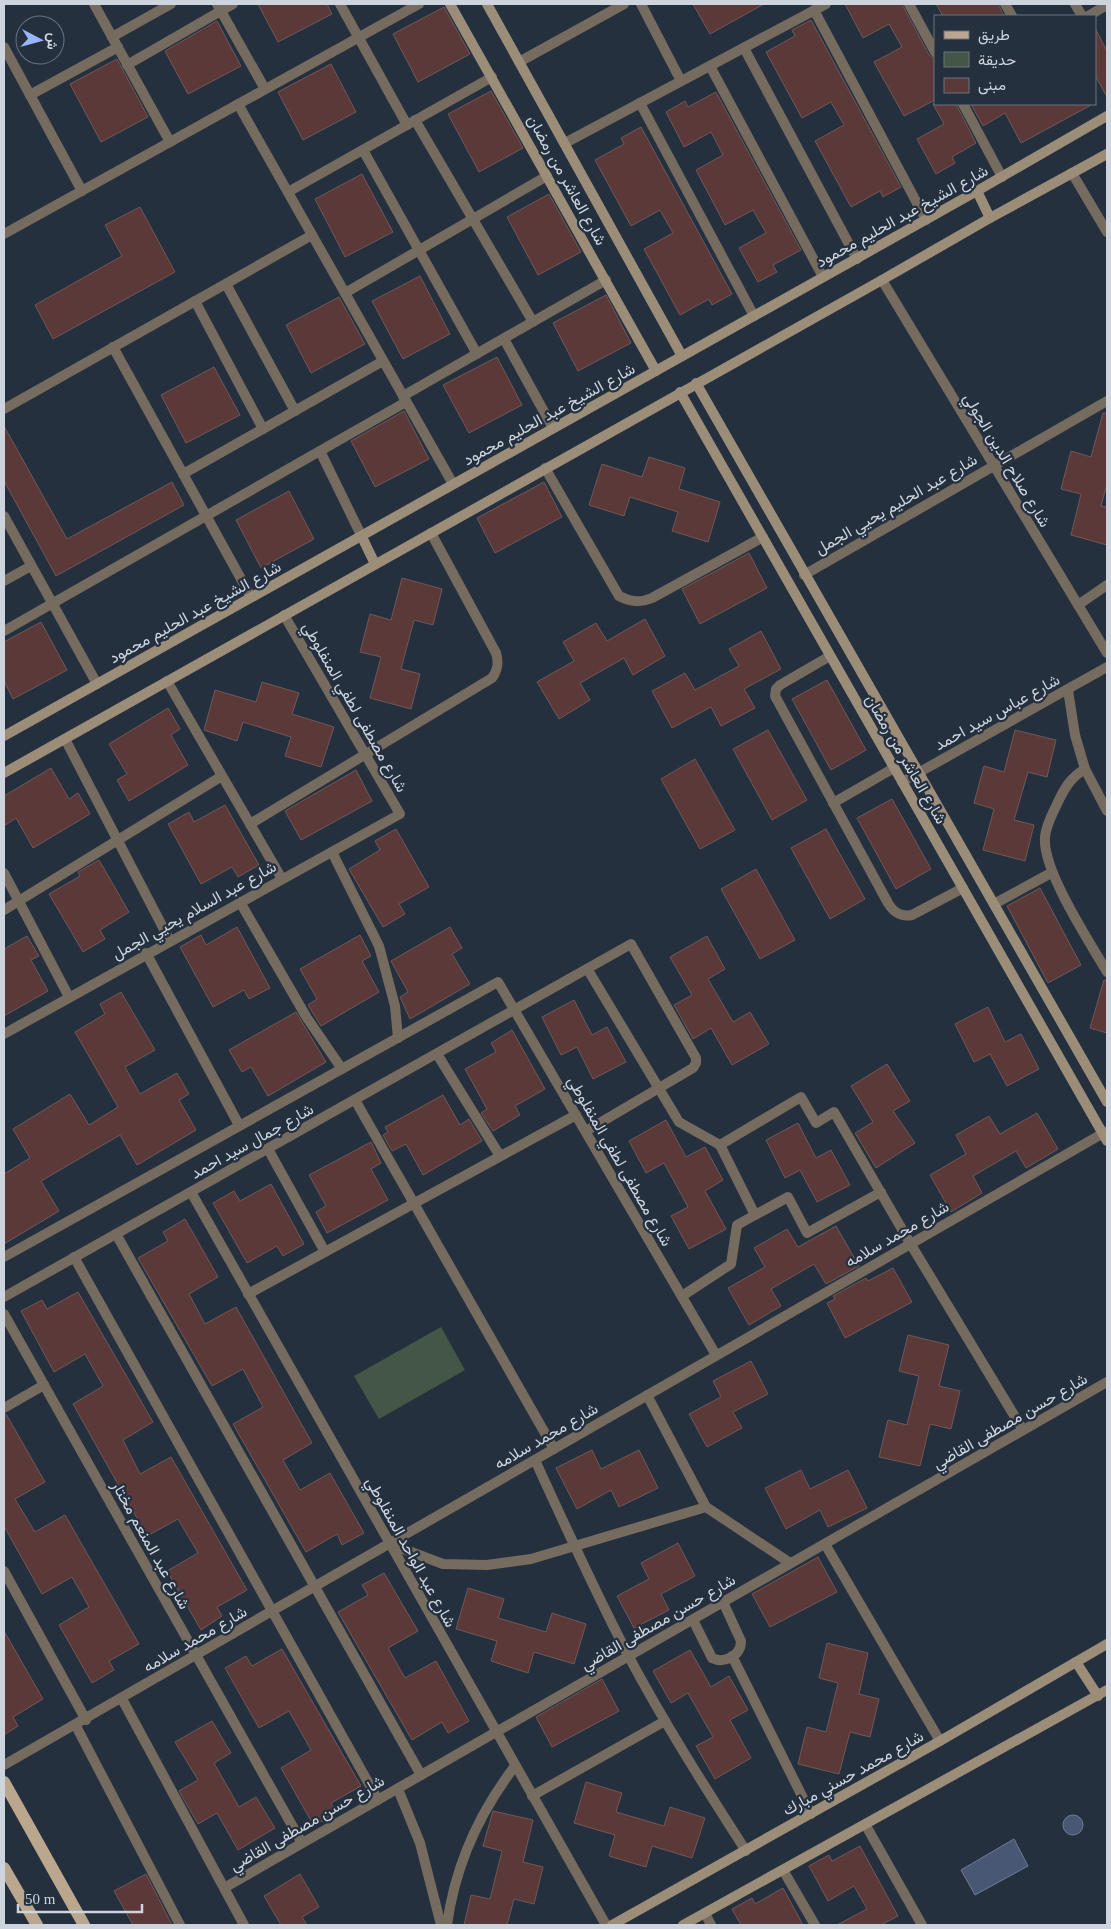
<svg xmlns="http://www.w3.org/2000/svg" width="1111" height="1929" font-family="'Times New Roman',Vazirmatn,serif">
  <rect width="100%" height="100%" fill="#25303f"/>
  <!-- green -->
  <path fill="#445646" d="M441,1327L465,1370L379,1419L354,1376Z"/>
  <!-- water -->
  <g fill="#485773" stroke="#707c93">
    <circle cx="1073" cy="1825" r="10"/>
    <path d="M1014,1839L1028,1866L975,1895L961,1870Z"/>
  </g>
  <!-- building -->
  <g fill="#5c3939" stroke="#705858">
    <path d="M258,4H327L332,14L278,42Z"/>
    <path d="M693,4H764L710,34Z"/>
    <path d="M845,4H902L929,55L935,59V100L904,116L874,62L902,47L889,24L863,38Z"/>
    <path d="M936,4H998L1004,16H943Z"/>
    <path d="M444,7L470,54L418,82L393,34Z"/>
    <path d="M811,20L901,187L883,197L880,191L851,207L815,141L844,125L831,102L802,118L766,52L795,36L792,30Z"/>
    <path d="M217,21L241,66L188,94L165,51Z"/>
    <path d="M1095,28L1107,51V97L1095,75Z"/>
    <path d="M117,59L148,117L101,142L70,84Z"/>
    <path d="M331,64L356,112L303,140L278,92Z"/>
    <path d="M491,91L523,148L479,172L448,114Z"/>
    <path d="M716,92L801,250L773,265L777,272L758,282L739,248L766,233L753,210L725,225L696,170L723,155L711,132L684,147L666,112L685,101L688,107Z"/>
    <path d="M933,104H956L976,143L952,157L955,163L936,174L917,139L944,124Z"/>
    <path d="M971,104H1093L1021,143L1005,113L983,126Z"/>
    <path d="M641,127L732,294L712,305L709,299L680,315L644,249L673,233L660,210L631,226L595,160L624,144L621,138Z"/>
    <path d="M362,174L393,232L345,257L315,199Z"/>
    <path d="M549,194L581,252L538,275L507,217Z"/>
    <path d="M140,207L175,272L53,339L35,305L122,256L105,225Z"/>
    <path d="M420,276L450,334L403,359L372,301Z"/>
    <path d="M606,295L631,343L578,371L553,323Z"/>
    <path d="M339,297L365,344L311,373L286,325Z"/>
    <path d="M497,357L522,405L469,433L443,385Z"/>
    <path d="M214,367L240,415L186,443L161,395Z"/>
    <path d="M404,411L429,459L375,487L351,441Z"/>
    <path d="M1103,413H1107V484L1101,506L1107,507V545L1071,535L1081,494L1061,489L1071,451L1091,457Z"/>
    <path d="M4,426L67,539L172,482L184,505L56,576L4,481Z"/>
    <path d="M649,457L685,468L679,489L720,502L708,542L672,531L678,512L630,497L624,516L589,505L602,464L642,477Z"/>
    <path d="M544,482L562,517L495,553L477,518Z"/>
    <path d="M289,491L314,539L261,568L236,520Z"/>
    <path d="M749,553L767,588L700,624L682,589Z"/>
    <path d="M402,578L442,589L433,625L414,620L401,669L420,674L411,709L370,698L381,657L360,652L370,614L391,620Z"/>
    <path d="M645,619L665,656L633,675L624,658L580,683L590,700L559,719L537,682L574,661L563,642L596,623L607,641Z"/>
    <path d="M41,622L67,670L13,699L4,681V642Z"/>
    <path d="M761,631L781,669L744,689L755,708L721,726L711,707L672,728L652,691L685,673L695,690L739,666L729,649Z"/>
    <path d="M827,680L866,750L831,770L792,699Z"/>
    <path d="M262,682L299,693L292,714L334,727L321,767L285,756L291,737L243,722L237,741L204,730L215,690L256,702Z"/>
    <path d="M168,708L180,729L171,735L188,765L129,801L117,780L127,774L109,744Z"/>
    <path d="M768,730L807,800L772,820L733,749Z"/>
    <path d="M1015,730L1056,740L1047,777L1028,772L1014,820L1034,825L1025,861L983,850L994,809L974,803L984,766L1004,772Z"/>
    <path d="M695,759L735,830L700,849L661,779Z"/>
    <path d="M51,768L69,799L78,793L90,814L33,848L16,818L4,826V796Z"/>
    <path d="M356,770L372,801L301,840L285,811Z"/>
    <path d="M892,799L931,869L896,889L857,818Z"/>
    <path d="M225,805L259,865L238,877L232,867L201,884L168,824L189,812L194,822Z"/>
    <path d="M396,829L429,887L399,904L405,914L383,927L349,869L380,850L375,841Z"/>
    <path d="M826,829L865,899L830,919L791,848Z"/>
    <path d="M99,860L129,912L100,930L105,939L83,952L49,894L80,876L78,872Z"/>
    <path d="M756,869L795,940L760,959L721,889Z"/>
    <path d="M1040,888L1081,965L1048,983L1007,906Z"/>
    <path d="M237,927L270,988L249,999L244,990L213,1007L180,947L201,935L206,945Z"/>
    <path d="M450,927L462,948L452,954L470,984L410,1019L400,997L408,992L391,961Z"/>
    <path d="M360,935L371,956L362,961L379,992L321,1026L308,1005L317,999L300,969Z"/>
    <path d="M27,936L39,956L31,960L48,991L4,1016V949Z"/>
    <path d="M707,936L725,969L708,979L733,1022L750,1012L769,1044L732,1065L711,1028L693,1039L674,1005L692,995L670,957Z"/>
    <path d="M1104,980L1107,981V1033L1090,1028Z"/>
    <path d="M121,992L155,1050L125,1067L140,1094L177,1073L189,1094L179,1100L196,1130L137,1165L120,1135L41,1181L59,1211L4,1244V1174L30,1158L13,1129L70,1094L89,1125L118,1107L75,1032L105,1014L100,1004Z"/>
    <path d="M574,1000L592,1035L607,1027L626,1062L593,1079L577,1047L561,1055L542,1017Z"/>
    <path d="M988,1007L1005,1042L1021,1034L1039,1069L1007,1086L990,1054L974,1062L955,1024Z"/>
    <path d="M296,1012L326,1062L268,1096L251,1067L242,1072L229,1050Z"/>
    <path d="M512,1030L545,1089L515,1106L520,1115L493,1131L481,1113L487,1109L465,1069L496,1052L491,1043Z"/>
    <path d="M887,1064L910,1101L893,1111L915,1143L876,1168L855,1133L873,1122L851,1086Z"/>
    <path d="M443,1095L460,1125L469,1119L482,1141L423,1175L406,1144L392,1151L383,1135L388,1132L385,1127Z"/>
    <path d="M1037,1113L1058,1149L1026,1168L1016,1151L973,1176L982,1193L951,1212L930,1175L966,1154L956,1135L989,1116L1000,1134Z"/>
    <path d="M666,1120L686,1157L705,1147L723,1180L705,1191L726,1229L689,1249L671,1216L688,1207L664,1163L646,1173L629,1141Z"/>
    <path d="M798,1123L816,1158L831,1150L850,1185L817,1202L800,1170L785,1178L766,1140Z"/>
    <path d="M371,1142L381,1163L371,1169L388,1200L327,1233L316,1212L326,1206L309,1175Z"/>
    <path d="M271,1184L304,1244L283,1256L277,1246L247,1263L213,1203L234,1191L240,1201Z"/>
    <path d="M185,1219L218,1277L189,1294L205,1324L236,1307L312,1443L283,1460L300,1490L330,1473L364,1533L342,1545L337,1534L306,1552L233,1424L263,1407L243,1369L212,1386L138,1258L168,1241L163,1232Z"/>
    <path d="M836,1226L859,1266L826,1284L814,1264L771,1289L781,1306L749,1325L728,1288L765,1267L754,1248L787,1229L798,1247Z"/>
    <path d="M893,1268L912,1302L845,1338L827,1303L835,1299L833,1296L866,1278L868,1281Z"/>
    <path d="M78,1292L153,1422L123,1440L140,1474L171,1457L247,1590L217,1607L222,1616L201,1630L167,1571L198,1553L178,1519L147,1536L73,1404L103,1386L85,1354L54,1372L21,1311L42,1300L47,1309Z"/>
    <path d="M908,1335L949,1345L939,1386L960,1391L951,1429L930,1424L920,1466L879,1457L888,1420L907,1425L919,1376L899,1371Z"/>
    <path d="M751,1361L768,1394L733,1412L742,1428L707,1447L689,1414L721,1397L713,1381Z"/>
    <path d="M6,1414L45,1482L15,1499L35,1532L65,1515L139,1644L109,1661L114,1670L92,1683L59,1625L89,1607L72,1577L42,1594L4,1526V1415Z"/>
    <path d="M592,1450L601,1469L639,1450L658,1488L619,1507L611,1490L577,1509L556,1468Z"/>
    <path d="M801,1470L810,1489L848,1470L867,1508L828,1527L820,1510L786,1529L765,1488Z"/>
    <path d="M678,1543L695,1576L661,1594L669,1610L634,1628L617,1596L649,1579L641,1563Z"/>
    <path d="M818,1557L837,1592L770,1627L752,1594Z"/>
    <path d="M384,1573L418,1631L388,1648L405,1678L436,1661L469,1721L448,1733L442,1722L412,1740L338,1612L368,1595L362,1585Z"/>
    <path d="M468,1588L504,1599L498,1618L546,1632L552,1613L586,1624L574,1664L534,1652L528,1673L491,1661L497,1641L456,1629Z"/>
    <path d="M4,1631L43,1699L13,1717L18,1726L4,1735Z"/>
    <path d="M827,1643L868,1653L859,1694L879,1699L870,1737L850,1732L839,1774L798,1764L807,1727L826,1732L838,1683L819,1678Z"/>
    <path d="M282,1649L361,1786L331,1803L336,1813L314,1826L281,1768L311,1750L289,1711L259,1728L225,1668L246,1656L252,1666Z"/>
    <path d="M690,1650L711,1687L729,1676L748,1710L730,1720L751,1758L715,1779L696,1746L713,1737L688,1693L671,1703L653,1671Z"/>
    <path d="M602,1679L619,1711L552,1747L536,1717Z"/>
    <path d="M212,1721L231,1753L214,1763L239,1807L256,1797L275,1828L238,1850L217,1813L198,1824L179,1791L198,1780L175,1742Z"/>
    <path d="M586,1782L622,1793L616,1812L664,1826L670,1807L705,1818L692,1858L652,1846L646,1867L609,1856L615,1835L574,1823Z"/>
    <path d="M493,1811L533,1820L523,1862L543,1867L534,1904L514,1899L507,1925H464L471,1895L490,1899L502,1851L483,1846Z"/>
    <path d="M860,1846L898,1916L881,1925H837L867,1909L854,1886L828,1901L809,1866L829,1855L832,1861Z"/>
    <path d="M146,1874L172,1925H133L114,1891Z"/>
    <path d="M300,1874L319,1907L302,1917L307,1925H281L264,1896Z"/>
    <path d="M783,1888L803,1925H741L732,1909L752,1898L755,1904Z"/>
  </g>
  <g fill="none" stroke-linecap="round" stroke-linejoin="round">
    <!-- street -->
    <g stroke="#756b5f" stroke-width="10">
      <path d="M94,4L170,142"/>
      <path d="M217,4L265,89"/>
      <path d="M340,4L407,125"/>
      <path d="M641,4L681,81"/>
      <path d="M909,4L935,52"/>
      <path d="M1005,4L1012,16"/>
      <path d="M1075,4L1082,16"/>
      <path d="M814,10L926,220"/>
      <path d="M1088,16L1107,5"/>
      <path d="M112,37L171,4"/>
      <path d="M4,47L82,191"/>
      <path d="M744,48L857,259"/>
      <path d="M519,62L624,4"/>
      <path d="M127,65L233,4"/>
      <path d="M710,66L823,277"/>
      <path d="M30,95L118,47"/>
      <path d="M640,103L754,316"/>
      <path d="M238,104L453,484"/>
      <path d="M963,104L1002,177"/>
      <path d="M415,120L533,322"/>
      <path d="M565,143L826,4"/>
      <path d="M363,150L477,354"/>
      <path d="M1072,173L1107,232"/>
      <path d="M288,192L492,77"/>
      <path d="M4,234L419,4"/>
      <path d="M882,280L1107,653"/>
      <path d="M226,284L295,411"/>
      <path d="M345,293L547,176"/>
      <path d="M195,301L263,429"/>
      <path d="M504,339L553,428"/>
      <path d="M113,347L251,597"/>
      <path d="M403,396L606,280"/>
      <path d="M4,409L312,235"/>
      <path d="M320,451L362,537"/>
      <path d="M545,468L619,596C631,602 640,603 652,598L763,537"/>
      <path d="M183,474L383,361"/>
      <path d="M4,516L97,684"/>
      <path d="M804,575L1107,401"/>
      <path d="M4,581L31,566"/>
      <path d="M1078,605L1107,585"/>
      <path d="M4,631L406,402"/>
      <path d="M830,656L780,685L776,689L775,696L888,903C894,913 901,917 912,915L963,888"/>
      <path d="M167,681L282,879"/>
      <path d="M1068,690L1075,735L1085,769L1107,811"/>
      <path d="M65,739L170,941"/>
      <path d="M1085,769C1070,778 1064,789 1057,804C1052,815 1046,825 1045,837C1042,870 1089,941 1107,972"/>
      <path d="M902,782L1107,667"/>
      <path d="M833,803L894,768"/>
      <path d="M250,824L492,678C498,670 499,663 496,653L431,533"/>
      <path d="M332,852L379,946L395,1006L398,1038"/>
      <path d="M4,873L69,997"/>
      <path d="M240,902L307,1018L342,1069"/>
      <path d="M994,904L1051,873"/>
      <path d="M4,910L222,776"/>
      <path d="M146,953L239,1125"/>
      <path d="M588,970L679,1122L720,1145L755,1215L788,1197L807,1233L881,1192"/>
      <path d="M4,1034L400,814L284,615"/>
      <path d="M437,1054L500,1156"/>
      <path d="M355,1100L554,1449"/>
      <path d="M720,1145L801,1097L816,1123L834,1112L910,1243L1023,1430"/>
      <path d="M268,1149L325,1252"/>
      <path d="M191,1192L606,1925"/>
      <path d="M116,1234L421,1775"/>
      <path d="M4,1257L498,982L716,1355"/>
      <path d="M74,1257L378,1800"/>
      <path d="M248,1294L576,1115"/>
      <path d="M682,1296L731,1264L737,1225L755,1215"/>
      <path d="M4,1297L631,944L696,1058V1063L693,1068L586,1131"/>
      <path d="M4,1314L302,1843"/>
      <path d="M647,1395L706,1507L790,1563"/>
      <path d="M4,1408L44,1385"/>
      <path d="M535,1460C565,1526 595,1591 628,1655C664,1723 705,1787 746,1851"/>
      <path d="M390,1544L443,1564L487,1565L531,1559L706,1507"/>
      <path d="M825,1544L940,1741"/>
      <path d="M4,1571L86,1720"/>
      <path d="M693,1620L712,1658C724,1664 741,1656 741,1641L723,1602"/>
      <path d="M732,1656L811,1814"/>
      <path d="M122,1699L244,1925"/>
      <path d="M76,1726L180,1925"/>
      <path d="M4,1765L1107,1131"/>
      <path d="M398,1789L420,1843L441,1925"/>
      <path d="M532,1796L665,1721"/>
      <path d="M865,1824L922,1925"/>
      <path d="M783,1870L815,1925"/>
      <path d="M224,1888L1107,1382"/>
      <path d="M705,1913L711,1925"/>
      <path d="M447,1925C455,1866 479,1813 515,1766"/>
    </g>
    <!-- secondary -->
    <g stroke="#9c8d79" stroke-width="10">
      <path d="M450,4L656,371"/>
      <path d="M487,4L682,356"/>
      <path d="M977,191L990,218"/>
      <path d="M696,383L1107,1102"/>
      <path d="M680,392L1107,1141"/>
      <path d="M362,537L375,564"/>
      <path d="M4,736L977,191L1107,116"/>
      <path d="M4,773L882,280L990,218L1107,154"/>
      <path d="M1076,1662L1098,1696"/>
      <path d="M612,1925L940,1741L1107,1644"/>
      <path d="M683,1925L1107,1690"/>
    </g>
    <!-- primary -->
    <g stroke="#baa78d" stroke-width="12">
      <path d="M4,1782L84,1925"/>
      <path d="M4,1868L37,1925"/>
    </g>
  </g>
  <g text-anchor="middle" dominant-baseline="central" stroke-width="4.5" stroke-linejoin="round" paint-order="stroke">
    <!-- street labels -->
    <g font-size="16" fill="#cdd4de" stroke="#25303f">
      <text transform="translate(567 180) rotate(61)">شارع العاشر من رمضان</text>
      <text transform="translate(902 216) rotate(-29)">شارع الشيخ عبد الحليم محمود</text>
      <text transform="translate(549 414) rotate(-29)">شارع الشيخ عبد الحليم محمود</text>
      <text transform="translate(1007 460) rotate(59)">شارع صلاح الدين الجولي</text>
      <text transform="translate(896 504) rotate(-30)">شارع عبد الحليم يحيي الجمل</text>
      <text transform="translate(195 612) rotate(-29)">شارع الشيخ عبد الحليم محمود</text>
      <text transform="translate(355 707) rotate(60)">شارع مصطفى لطفي المنفلوطي</text>
      <text transform="translate(997 712) rotate(-29)">شارع عباس سيد احمد</text>
      <text transform="translate(906 759) rotate(60)">شارع العاشر من رمضان</text>
      <text transform="translate(194 910) rotate(-29)">شارع عبد السلام يحيي الجمل</text>
      <text transform="translate(252 1141) rotate(-29)">شارع جمال سيد احمد</text>
      <text transform="translate(620 1161) rotate(60)">شارع مصطفى لطفي المنفلوطي</text>
      <text transform="translate(897 1234) rotate(-30)">شارع محمد سلامه</text>
      <text transform="translate(1010 1421) rotate(-30)">شارع حسن مصطفى القاضي</text>
      <text transform="translate(546 1436) rotate(-30)">شارع محمد سلامه</text>
      <text transform="translate(151 1545) rotate(61)">شارع عبد المنعم مختار</text>
      <text transform="translate(411 1552) rotate(61)">شارع عبد الواحد المنفلوطي</text>
      <text transform="translate(658 1622) rotate(-30)">شارع حسن مصطفى القاضي</text>
      <text transform="translate(195 1639) rotate(-30)">شارع محمد سلامه</text>
      <text transform="translate(853 1773) rotate(-29)">شارع محمد حسني مبارك</text>
      <text transform="translate(307 1823) rotate(-30)">شارع حسن مصطفى القاضي</text>
    </g>
  </g>
  <!-- border -->
  <rect width="1111" height="1929" fill="none" stroke="#cdd4de" stroke-width="10"/>
  <!-- legend -->
  <rect x="934" y="15" width="162" height="90" fill="#25303f" stroke="#68727f"/>
  <rect x="944" y="31" width="25" height="8" fill="#baa78d" stroke="#68727f"/>
  <text x="978" y="40" font-size="15" fill="#cdd4de">طريق</text>
  <rect x="944" y="52" width="25" height="15" fill="#445646" stroke="#68727f"/>
  <text x="978" y="65" font-size="15" fill="#cdd4de">حديقة</text>
  <rect x="944" y="78" width="25" height="15" fill="#5c3939" stroke="#68727f"/>
  <text x="978" y="90" font-size="15" fill="#cdd4de">مبنى</text>
  <!-- north arrow -->
  <g transform="translate(40 40) rotate(96)"><circle r="24" fill="#25303f" stroke="#68727f"/>
  <path d="M0-4L9 19L0 12L-9 19Z" fill="#97b6fd"/>
  <text y="-8" font-size="14" font-weight="bold" text-anchor="middle" fill="#cdd4de">ش</text>
  </g>
  <!-- scale -->
  <path d="M18 1904v8h124v-8" fill="none" stroke="#cdd4de" stroke-width="2.5"/>
  <text x="25" y="1904" font-size="15" fill="#cdd4de" stroke="#25303f" stroke-width="4" paint-order="stroke">50 m</text>
</svg>
